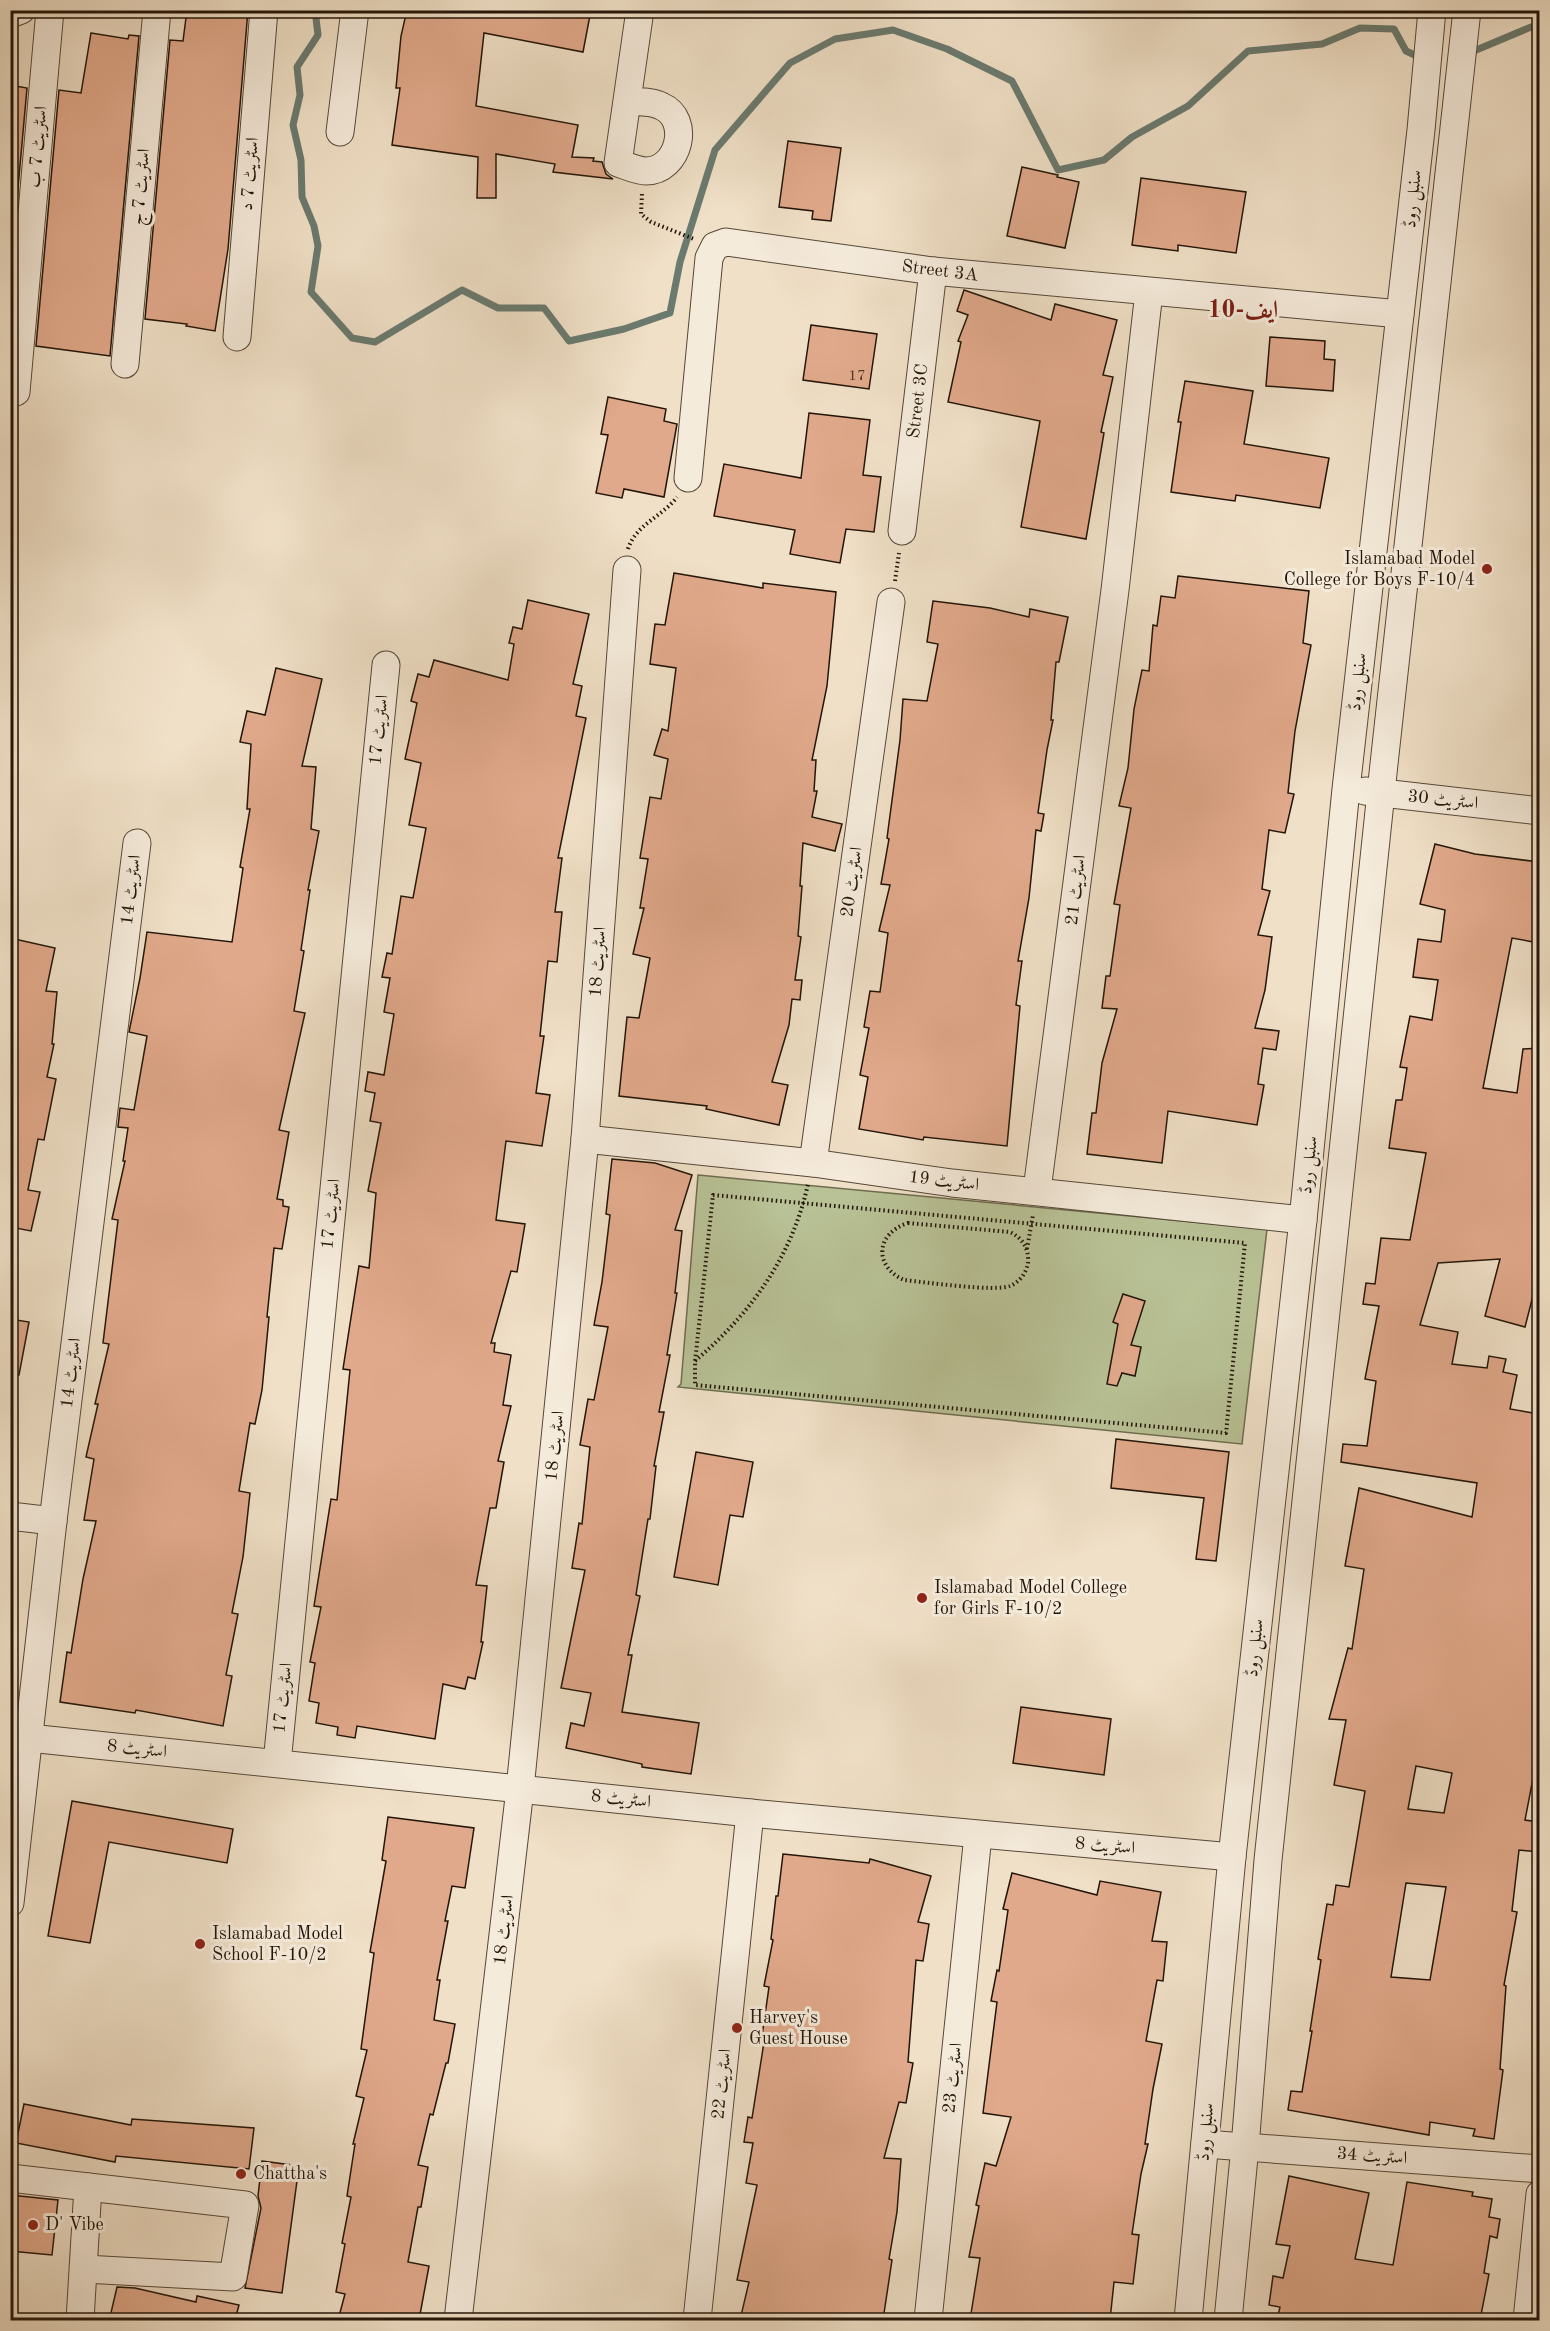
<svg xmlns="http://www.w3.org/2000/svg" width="1550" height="2331" font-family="'Old Standard TT',Amiri,serif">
  <rect width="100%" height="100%" fill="#f0e0c7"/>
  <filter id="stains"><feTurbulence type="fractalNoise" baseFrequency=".00333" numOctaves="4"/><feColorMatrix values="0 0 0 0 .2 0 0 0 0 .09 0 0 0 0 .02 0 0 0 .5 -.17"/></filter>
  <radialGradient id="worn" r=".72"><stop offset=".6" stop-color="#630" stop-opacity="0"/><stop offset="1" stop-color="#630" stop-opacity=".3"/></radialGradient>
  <!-- green -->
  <path fill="#b8c296" stroke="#6e6c50" stroke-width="1.5" d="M698,1175L1267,1229L1242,1444L678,1387L681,1384Z"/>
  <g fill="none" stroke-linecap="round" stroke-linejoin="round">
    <!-- stream -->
    <g stroke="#6a7a6f" stroke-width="7">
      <path d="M315,10L318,35L297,67L300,95L293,125L301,160L302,197L314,226L318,246L311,292L352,338L375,342L462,290L498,308H544L569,341L624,329L670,313L680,262L715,150L790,63L835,39L893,30L947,49L1012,81L1058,170L1104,160L1132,137L1188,106L1248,51L1322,44L1360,28L1394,29L1406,51L1421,58"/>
      <path d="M1469,53L1531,27L1540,29"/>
    </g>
  </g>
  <!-- building -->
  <g fill="#e1a98b" stroke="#231509" stroke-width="1.5" fill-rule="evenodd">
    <path d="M187,10H248L228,249L215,331L186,326L187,324L145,319L170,40L183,41Z"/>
    <path d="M407,10H591L583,52L484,33L476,106L578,125L572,157L594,158L593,161L602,162L606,174L613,179L553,172L555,164L496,154V198H477L478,157L392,145L400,88H396L401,36Z"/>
    <path d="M91,33L128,39L129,35L139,36L110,356L36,346L59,90L81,93Z"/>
    <path d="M10,85L27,88L10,276Z"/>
    <path d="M788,141L841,148L831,221L812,219L813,211L779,207Z"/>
    <path d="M1022,167L1058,175L1057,177L1079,182L1065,248L1007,236Z"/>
    <path d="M1141,178L1246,192L1236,253L1178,245V251L1132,245Z"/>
    <path d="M964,290L1051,320L1055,304L1117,320L1103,375L1113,377L1101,432L1104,433L1086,539L1021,527L1040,421L948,402L961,342L958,341L968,315L957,311Z"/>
    <path d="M811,325L877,334L869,389L803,380Z"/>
    <path d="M1270,337L1325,341L1324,359L1335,360L1333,391L1266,386Z"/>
    <path d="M1185,381L1253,391L1244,444L1329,458L1320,508L1236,495L1235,501L1171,492L1181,422H1178Z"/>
    <path d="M608,397L666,409L664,421L677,424L664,497L624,489L622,498L596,493L608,435L601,434Z"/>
    <path d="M809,413L870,420L863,475L881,477L874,532L846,529L840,563L790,554L795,530L714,516L724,464L801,478Z"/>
    <path d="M674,573L763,588V583L836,592L827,686L812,760H816L814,791H817L812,817L842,824L835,851L803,843L800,886H802L798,936L801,937L795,980H802L800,1000L792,999L789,1025L772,1082L788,1085L779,1125L706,1109L707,1106L619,1096L627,1017L639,1018L650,958L633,954L644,908H640L648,859L640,858L650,797L661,799L668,759L654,755L662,729L668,731L676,668L650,664L655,624L665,625Z"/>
    <path d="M1178,576L1309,591L1303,643L1311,645L1295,731L1288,793L1294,794L1285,833L1269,830L1262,889L1270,891L1258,935L1272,937L1265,990L1255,1028L1279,1031L1276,1050L1263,1048L1258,1084L1264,1085L1257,1125L1168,1111L1162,1163L1087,1154L1092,1113H1096L1102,1063L1117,1009L1102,1008L1106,976H1110L1120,905L1114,904L1131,808L1119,806L1128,768L1134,709L1142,670L1149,671L1153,625L1157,626L1161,596L1175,598Z"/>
    <path d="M528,600L589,614L573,684L582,686L576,716L586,718L558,858H562L555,912H562L557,962L548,961L540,1036H544L536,1093L550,1095L542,1146L506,1141L496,1220L525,1224L517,1272L511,1271L491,1343H495L494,1352L511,1355L503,1405L511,1406L498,1461L504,1462L496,1508H490L476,1585L487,1586L481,1642H483L475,1679L468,1677L465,1689L443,1684L435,1739L357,1726L355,1738L337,1735L338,1727L316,1723L319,1703L309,1701L315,1663L310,1662L321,1607L314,1606L331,1499L337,1500L350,1370L343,1369L359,1266L369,1268L376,1193L368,1191L381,1123L370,1121L375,1093L365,1091L368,1072L384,1075L394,1014L384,1012L390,978L382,977L387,953L392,954L401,896L413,898L426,828L409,825L421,763L405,759L417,703L411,701L418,674L429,677L434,660L508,680L514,644L509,643L513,627L522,629Z"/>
    <path d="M933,601L990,608L1029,617L1030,609L1068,617L1059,662H1056L1051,720H1053L1047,750L1038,813L1044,814L1041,831L1036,830L1029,898L1018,961H1022L1016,1005L1020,1006L1007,1146L924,1137L923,1140L859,1129L868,1077L860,1075L869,1028L864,1027L870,991L880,992L888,933L879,931L890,885L881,884L889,839L887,838L900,740L903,699L927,701L938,644L927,642Z"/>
    <path d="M276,668L322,679L302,766L316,767L311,829L319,831L308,890H310L301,950L304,951L294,1011L305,1013L279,1130L289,1132L277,1199L283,1200V1206L289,1207L282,1249L274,1248L267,1317H269L262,1390L255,1424L250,1423L239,1491L250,1493L243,1557L232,1613L238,1614L226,1675L232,1676L223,1726L136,1710L135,1713L60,1702L67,1652L71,1653L83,1579L96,1521L84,1520L94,1459L86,1457L98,1404H95L109,1344L103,1343L118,1220L112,1219L125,1161H123L128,1128L118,1127L120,1108L134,1110L147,1036L129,1032L140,978L147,932L232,942L243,868L240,867L250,809H247L251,744L240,742L247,711L265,715Z"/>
    <path d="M1435,844L1475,854L1539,862V943L1512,938L1483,1088L1517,1093L1523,1049L1539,1048V1272L1525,1327L1485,1316L1500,1259L1438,1263L1420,1325L1458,1332L1452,1364L1487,1368L1489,1356L1506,1359L1503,1372L1517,1375L1510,1409L1539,1414V1644L1534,1671L1539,1672V1711L1533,1745L1539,1747L1525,1820L1539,1822V1852L1519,1850L1512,1911L1517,1912L1504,1985L1506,1986L1500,2069L1503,2070L1494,2139L1473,2136L1475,2129L1430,2122L1429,2135L1288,2110L1291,2091L1302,2092L1312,2031H1310L1321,1960L1318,1959L1327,1904L1333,1905L1336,1885L1349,1887L1365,1791L1334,1785L1346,1720L1329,1719L1348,1648L1352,1649L1364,1569L1345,1566L1359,1488L1472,1517L1477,1483L1341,1462L1343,1444L1367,1446L1376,1381L1365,1379L1379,1306L1363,1304L1366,1283L1375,1284L1381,1238L1410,1240L1426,1153L1389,1148L1396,1100H1402L1407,1068L1400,1067L1410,1016L1432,1020L1438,980L1413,977L1418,939L1441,942L1445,910L1420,904ZM1416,1766L1452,1773L1444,1813L1408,1809ZM1406,1883L1446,1887L1430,1980L1391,1977Z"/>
    <path d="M10,938L55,948L46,991L57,992L52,1044H54L47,1077L56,1079L44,1140L38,1139L28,1190L40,1192L31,1231L10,1227Z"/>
    <path d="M612,1159L655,1163L692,1175L675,1230L682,1231L675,1293H677L667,1355H670L659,1412H664L654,1466H656L650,1519H648L636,1595L640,1596L628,1655H632L622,1712L699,1723L691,1774L642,1767V1764L566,1748L571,1723L584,1726L591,1693L561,1688L585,1570L572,1568L579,1523L582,1524L590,1447L580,1445L588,1399L594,1400L608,1327L594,1325L602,1282L610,1215L606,1214Z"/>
    <path d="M1123,1294L1145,1301L1131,1345L1141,1347L1135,1376L1122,1373L1117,1386L1107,1384L1118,1324L1113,1322Z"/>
    <path d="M10,1319L29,1322L19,1375L10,1374Z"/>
    <path d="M1116,1439L1229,1452L1216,1561L1196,1559L1204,1498L1111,1488Z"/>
    <path d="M696,1452L753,1462L743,1517L730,1515L718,1585L674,1577Z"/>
    <path d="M1021,1707L1111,1719L1104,1775L1013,1763Z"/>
    <path d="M72,1801L233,1829L227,1863L109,1842L90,1943L48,1936Z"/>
    <path d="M388,1817L474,1828L465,1888L452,1886L445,1921H448L437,1980H440L434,2020L455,2024L448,2063H446L433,2115L430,2114L418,2165L428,2167L421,2207H418L408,2262L429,2266L419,2320H338L345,2294L336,2292L345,2244L342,2243L351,2197L347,2196L355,2144H353L364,2098L356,2096L367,2050L361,2049L374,1953L370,1952L386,1861L382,1860Z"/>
    <path d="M783,1854L869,1863L870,1859L931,1876L918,1922L929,1924L923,1961L916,1960L908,2062L913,2063L906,2103L899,2102L884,2158L901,2159L897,2212L889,2259L892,2260L883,2320H740L749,2282L737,2280L757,2185L746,2183L753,2143L744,2142L748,2117L752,2118L765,2036H762L769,1987L764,1986L773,1940L771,1939L776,1896H778Z"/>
    <path d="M1012,1873L1097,1895L1100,1881L1161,1892L1152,1941L1167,1942L1163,1981L1157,1980L1146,2041L1162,2044L1153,2089L1145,2144H1148L1141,2174L1132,2234L1139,2235L1133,2284L1114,2282L1110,2320H970L980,2258L969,2257L979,2206L976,2205L985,2163L996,2166L1011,2117L983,2113L997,2002L991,2001L997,1970L999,1971L1008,1910L1003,1909Z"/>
    <path d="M24,2104L131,2125L132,2119L254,2128L249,2169L116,2156L115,2162L16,2143Z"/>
    <path d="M262,2161L299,2166L282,2293L245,2288L261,2208L258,2196Z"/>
    <path d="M1289,2176L1369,2193L1355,2259L1393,2265L1407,2182L1473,2192L1472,2196L1492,2199L1489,2217L1500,2219L1497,2238L1490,2236L1484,2273L1489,2274L1480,2320H1277L1280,2307L1269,2305L1273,2276L1283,2278L1290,2246L1276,2244Z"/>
    <path d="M10,2195L58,2200L52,2255L10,2251Z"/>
    <path d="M117,2287L135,2288L196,2302L197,2296L239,2305L235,2320H127L110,2317Z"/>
  </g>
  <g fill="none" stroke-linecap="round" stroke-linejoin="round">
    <defs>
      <g id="minor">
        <path d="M10,14L21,10"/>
        <path d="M628,101C638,102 652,101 661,106C692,119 679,171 646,171C638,171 627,166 618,163L640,10"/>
        <path d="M340,132L355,10"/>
        <path d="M237,337L264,10"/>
        <path d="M125,364L157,10"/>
        <path d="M16,392L50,10"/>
        <path d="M688,478L709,258L715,246L726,242L933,271L1400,314"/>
        <path d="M902,531L933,271"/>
        <path d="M1365,791L1540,811"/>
        <path d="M585,1139L813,1163L952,1183L1303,1220"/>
        <path d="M813,1163L891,602"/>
        <path d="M1037,1190L1115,590L1149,292"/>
        <path d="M10,1516L53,1521"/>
        <path d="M10,1736L750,1813L1232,1857"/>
        <path d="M277,1763L386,665"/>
        <path d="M10,1903L53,1521L137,843"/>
        <path d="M1205,2144L1540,2169"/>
        <path d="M10,2178L245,2205L233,2277L84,2269"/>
        <path d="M80,2320L88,2187"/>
        <path d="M458,2320L520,1789L585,1139L627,570"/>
        <path d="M697,2320L750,1813"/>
        <path d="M928,2320L978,1835"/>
        <path d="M1188,2320L1232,1857L1303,1220L1346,789L1421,130L1432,10"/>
        <path d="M1228,2320L1245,2147L1268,1860L1384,764L1467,10"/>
        <path d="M1527,2320L1540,2194"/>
      </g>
    </defs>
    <!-- minor casing -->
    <use href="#minor" stroke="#564838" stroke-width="29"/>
    <!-- path -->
    <g stroke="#231509" stroke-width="4" stroke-dasharray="1.5 3" stroke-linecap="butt">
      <path d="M642,194L641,214L651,222L694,239"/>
      <path d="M628,549C636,524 662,517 677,497"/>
      <path d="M895,581L899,553"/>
      <path d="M713,1195L1245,1243L1226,1433L695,1385V1362Z"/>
      <path d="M908,1223L1010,1232C1022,1238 1029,1248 1028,1262C1027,1272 1020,1282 1010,1286C995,1292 924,1282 904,1280C873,1266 876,1233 908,1223Z"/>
      <path d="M1027,1249L1033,1215"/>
      <path d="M695,1361C751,1313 792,1257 808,1184"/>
    </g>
    <!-- minor -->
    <use href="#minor" stroke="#f5ebdb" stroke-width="27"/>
  </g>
  <!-- markers -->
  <g fill="#8f2418" stroke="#f5ebdb" stroke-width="2">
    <circle cx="1487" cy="569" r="6"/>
    <circle cx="922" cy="1598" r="6"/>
    <circle cx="200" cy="1944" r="6"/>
    <circle cx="737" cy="2028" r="6"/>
    <circle cx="241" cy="2174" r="6"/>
    <circle cx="33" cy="2225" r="6"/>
  </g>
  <g text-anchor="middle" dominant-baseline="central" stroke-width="6" stroke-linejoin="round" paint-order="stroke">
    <!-- number labels -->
    <g font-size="15" fill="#523a2a">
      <text x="857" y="376">17</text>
    </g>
    <!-- street labels -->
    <g font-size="18" fill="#231509" stroke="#f5ebdb">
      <text transform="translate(38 147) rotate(-85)">اسٹریٹ 7 ب</text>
      <text transform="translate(250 174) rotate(-85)">اسٹریٹ 7 د</text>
      <text transform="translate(141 187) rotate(-85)">اسٹریٹ 7 ج</text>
      <text transform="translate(1413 199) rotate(-84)">سنبل روڈ</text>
      <text transform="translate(940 271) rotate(7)">Street 3A</text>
      <text transform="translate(918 401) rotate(-83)">Street 3C</text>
      <text transform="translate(1358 682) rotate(-84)">سنبل روڈ</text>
      <text transform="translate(379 730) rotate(-84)">اسٹریٹ 17</text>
      <text transform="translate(1443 800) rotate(6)">اسٹریٹ 30</text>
      <text transform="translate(852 882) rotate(-82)">اسٹریٹ 20</text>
      <text transform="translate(131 890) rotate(-83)">اسٹریٹ 14</text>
      <text transform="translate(1076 890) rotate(-83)">اسٹریٹ 21</text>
      <text transform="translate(598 962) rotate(-86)">اسٹریٹ 18</text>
      <text transform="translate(1309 1165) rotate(-84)">سنبل روڈ</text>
      <text transform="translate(944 1181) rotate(7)">اسٹریٹ 19</text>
      <text transform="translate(331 1214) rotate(-84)">اسٹریٹ 17</text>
      <text transform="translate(71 1373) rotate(-83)">اسٹریٹ 14</text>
      <text transform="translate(555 1446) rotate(-84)">اسٹریٹ 18</text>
      <text transform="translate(1255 1648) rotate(-84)">سنبل روڈ</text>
      <text transform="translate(283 1698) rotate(-84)">اسٹریٹ 17</text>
      <text transform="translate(137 1749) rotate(6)">اسٹریٹ 8</text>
      <text transform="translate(621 1799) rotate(6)">اسٹریٹ 8</text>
      <text transform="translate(1105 1846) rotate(5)">اسٹریٹ 8</text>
      <text transform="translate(504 1930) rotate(-83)">اسٹریٹ 18</text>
      <text transform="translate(953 2078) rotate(-84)">اسٹریٹ 23</text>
      <text transform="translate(722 2084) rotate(-84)">اسٹریٹ 22</text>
      <text transform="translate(1206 2132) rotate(-85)">سنبل روڈ</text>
      <text transform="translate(1372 2156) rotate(4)">اسٹریٹ 34</text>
    </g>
    <!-- poi labels -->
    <g font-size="18" fill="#231509" stroke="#f5ebdb" text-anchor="start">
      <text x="1475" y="559" text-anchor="end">Islamabad Model<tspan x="1475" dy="21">College for Boys F-10/4</tspan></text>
      <text x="934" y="1588">Islamabad Model College<tspan x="934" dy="21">for Girls F-10/2</tspan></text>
      <text x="212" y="1934">Islamabad Model<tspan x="212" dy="21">School F-10/2</tspan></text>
      <text x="749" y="2018">Harvey's<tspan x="749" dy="21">Guest House</tspan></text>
      <text x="253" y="2174">Chattha's</text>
      <text x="45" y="2225">D' Vibe</text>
    </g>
    <!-- district labels -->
    <g font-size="24" font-weight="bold" fill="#7a1f14" stroke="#f5ebdb">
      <text x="1243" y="311">ایف-10</text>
    </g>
  </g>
  <!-- margin -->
  <rect width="1550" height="2331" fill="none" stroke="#f0e0c7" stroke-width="36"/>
  <rect x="12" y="12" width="1526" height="2307" fill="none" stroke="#231509" stroke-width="3"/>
  <rect x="18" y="18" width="1514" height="2295" fill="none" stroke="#231509" stroke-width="1.5"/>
  <rect width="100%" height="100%" filter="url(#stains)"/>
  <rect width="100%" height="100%" fill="url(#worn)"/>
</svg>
